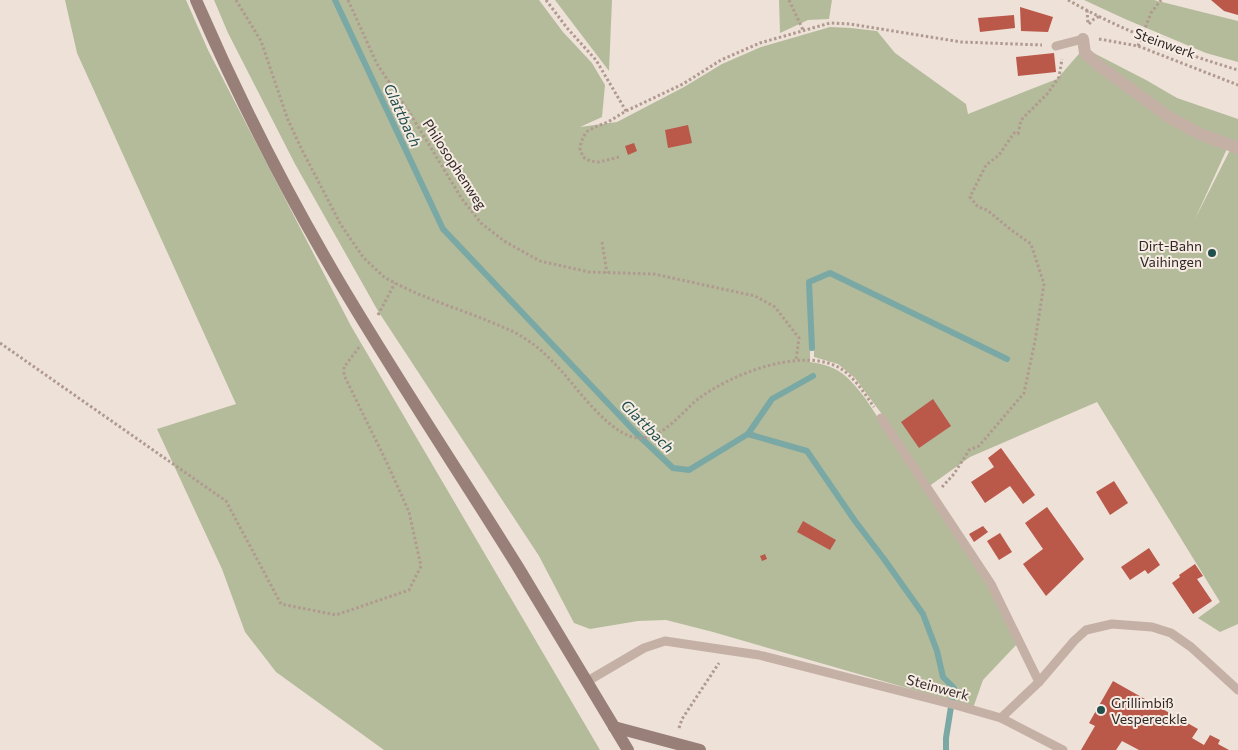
<svg xmlns="http://www.w3.org/2000/svg" width="1238" height="750" font-family="Commissioner,sans-serif">
  <rect width="100%" height="100%" fill="#eee1d8"/>
  <!-- green -->
  <g fill="#b4bb9a">
    <path d="M65,0H186L208,50L351,326L600,750H384L276,672L245,632L222,569L157,429L236,404L77,53Z"/>
    <path d="M214,0H539L563,32L592,63L605,85L602,117L580,127L617,122L684,87L722,64L761,47L830,27L851,28L877,31L895,53L966,104L968,114L1057,79L1084,48L1146,80L1177,98L1238,119V142L1231,140L1195,219L1230,150L1238,153V624L1220,632L1198,618L1220,602L1097,402L970,457L928,487L884,417L855,378L838,364L814,357V349L810,346V362C839,366 848,376 865,398L990,587L1017,644L983,680L972,711L928,694L713,632L666,620L638,621L590,629L574,623L539,556L378,311L295,164L228,33Z"/>
    <path d="M555,0H612L609,71Z"/>
    <path d="M779,0H832L829,19L808,20L780,33Z"/>
    <path d="M1084,0H1154L1238,21V62L1206,53L1125,19Z"/>
  </g>
  <g fill="none" stroke-linecap="round" stroke-linejoin="round">
    <!-- stream -->
    <g stroke="#7aa8a5" stroke-width="6">
      <path d="M335,0L443,229L638,435L673,468L689,470L748,434L807,451L855,521L884,559L923,614L937,651L943,677L954,688L946,738V750"/>
      <path d="M812,348L809,282L830,273L1007,359"/>
      <path d="M748,434L772,399L813,376"/>
    </g>
  </g>
  <!-- building -->
  <g fill="#ba584a">
    <path d="M1211,0H1238V15L1224,11Z"/>
    <path d="M1020,7L1053,17L1048,32L1021,31Z"/>
    <path d="M1014,15L1015,28L980,32L978,18Z"/>
    <path d="M1054,53L1056,72L1018,76L1016,57Z"/>
    <path d="M688,125L692,143L668,148L665,130Z"/>
    <path d="M634,143L637,151L628,155L625,146Z"/>
    <path d="M933,399L951,426L919,448L901,422Z"/>
    <path d="M1001,448L1035,495L1023,504L1010,486L985,503L971,482L994,467L988,458Z"/>
    <path d="M1114,481L1128,503L1110,515L1096,492Z"/>
    <path d="M1047,507L1084,559L1046,596L1023,564L1043,549L1025,523Z"/>
    <path d="M803,521L836,540L830,550L797,532Z"/>
    <path d="M983,526L988,532L974,542L969,534Z"/>
    <path d="M1000,533L1012,552L999,560L987,541Z"/>
    <path d="M1149,548L1160,565L1148,574L1145,570L1130,580L1121,567Z"/>
    <path d="M765,554L767,559L762,561L760,556Z"/>
    <path d="M1195,564L1203,576L1197,579L1212,601L1193,614L1172,583L1180,577L1179,575Z"/>
    <path d="M1113,681L1198,729L1192,738L1204,745L1210,735L1220,740L1218,744L1229,750H1139L1122,741L1116,750H1081L1095,726L1089,723Z"/>
  </g>
  <g fill="none" stroke-linecap="round" stroke-linejoin="round">
    <!-- path -->
    <g stroke="#b09a90" stroke-width="3" stroke-dasharray="2.5 2.5" stroke-linecap="butt">
      <path d="M236,0L261,41L288,120L302,150L341,225L363,257L384,277L395,283C424,298 456,308 486,320C500,326 515,331 527,340C537,346 545,354 553,362C574,382 611,441 643,438C666,435 681,413 698,399C730,375 797,348 836,366C853,374 864,393 874,407"/>
      <path d="M348,0L377,64L411,115L462,199L481,223L504,241L540,261L589,272L654,274L755,296L775,307L799,338L796,360"/>
      <path d="M546,0L567,28L596,60L626,111"/>
      <path d="M789,0L803,30"/>
      <path d="M1068,0C1121,30 1180,53 1238,70"/>
      <path d="M1087,10L1088,24"/>
      <path d="M1089,24L1094,19L1100,16"/>
      <path d="M1099,39L1138,46L1238,85"/>
      <path d="M1138,46L1151,13L1161,0"/>
      <path d="M619,157L599,162L590,161L583,157L580,149L581,142L586,132L595,127L608,122L626,111L683,84L721,60L760,43L830,23L850,24L961,42L1042,45"/>
      <path d="M602,242L607,273"/>
      <path d="M378,315L395,283"/>
      <path d="M0,343L226,501L281,604L336,615L409,590L421,566L409,512L387,463L344,375V367L360,346"/>
      <path d="M942,487L954,474L969,450L979,446L1024,393L1035,341L1044,284L1031,244L1010,229L987,210L978,207L970,197L986,165L999,155L1014,133L1018,134L1021,120L1048,93L1059,77L1062,59"/>
      <path d="M679,728L682,719L719,663"/>
    </g>
    <!-- lane -->
    <g stroke="#c5b0a6" stroke-width="9">
      <path d="M1056,46L1083,39"/>
      <path d="M881,418L991,584L1039,682"/>
      <path d="M586,682L644,648L665,641L759,655L959,706L1001,718L1039,682L1074,641L1086,630L1112,624L1152,627L1171,633L1191,647L1238,690"/>
      <path d="M1001,718L1063,750"/>
    </g>
    <!-- street -->
    <path stroke="#c5b0a6" stroke-width="12" d="M1083,39L1085,53L1101,67L1169,117L1200,134L1238,148"/>
    <!-- secondary -->
    <g stroke="#987f77" stroke-width="12">
      <path d="M196,0C238,97 286,192 340,283C397,379 459,472 518,567C555,628 591,689 628,750"/>
      <path d="M614,727L700,750"/>
    </g>
  </g>
  <!-- markers -->
  <g fill="#204f4c" stroke="#f6ece4" stroke-width="2">
    <circle cx="1212" cy="253" r="5"/>
    <circle cx="1101" cy="710" r="5"/>
  </g>
  <g text-anchor="middle" dominant-baseline="central" stroke-width="4" stroke-linejoin="round" paint-order="stroke">
    <!-- street labels -->
    <g font-size="14" fill="#312826" stroke="#f6ece4">
      <text transform="translate(1165 43) rotate(20)">Steinwerk</text>
      <text transform="translate(455 164) rotate(57)">Philosophenweg</text>
      <text transform="translate(938 687) rotate(15)">Steinwerk</text>
    </g>
    <!-- poi labels -->
    <g font-size="14" fill="#312826" stroke="#f6ece4" text-anchor="end">
      <text x="1202" y="245">Dirt-Bahn<tspan x="1202" dy="16">Vaihingen</tspan></text>
      <text x="1111" y="702" text-anchor="start">Grillimbiß<tspan x="1111" dy="16">Vespereckle</tspan></text>
    </g>
    <!-- water labels -->
    <g font-size="15" font-style="italic" fill="#204f4c" stroke="#f6ece4">
      <text transform="translate(403 115) rotate(65)">Glattbach</text>
      <text transform="translate(648 426) rotate(45)">Glattbach</text>
    </g>
  </g>
</svg>
